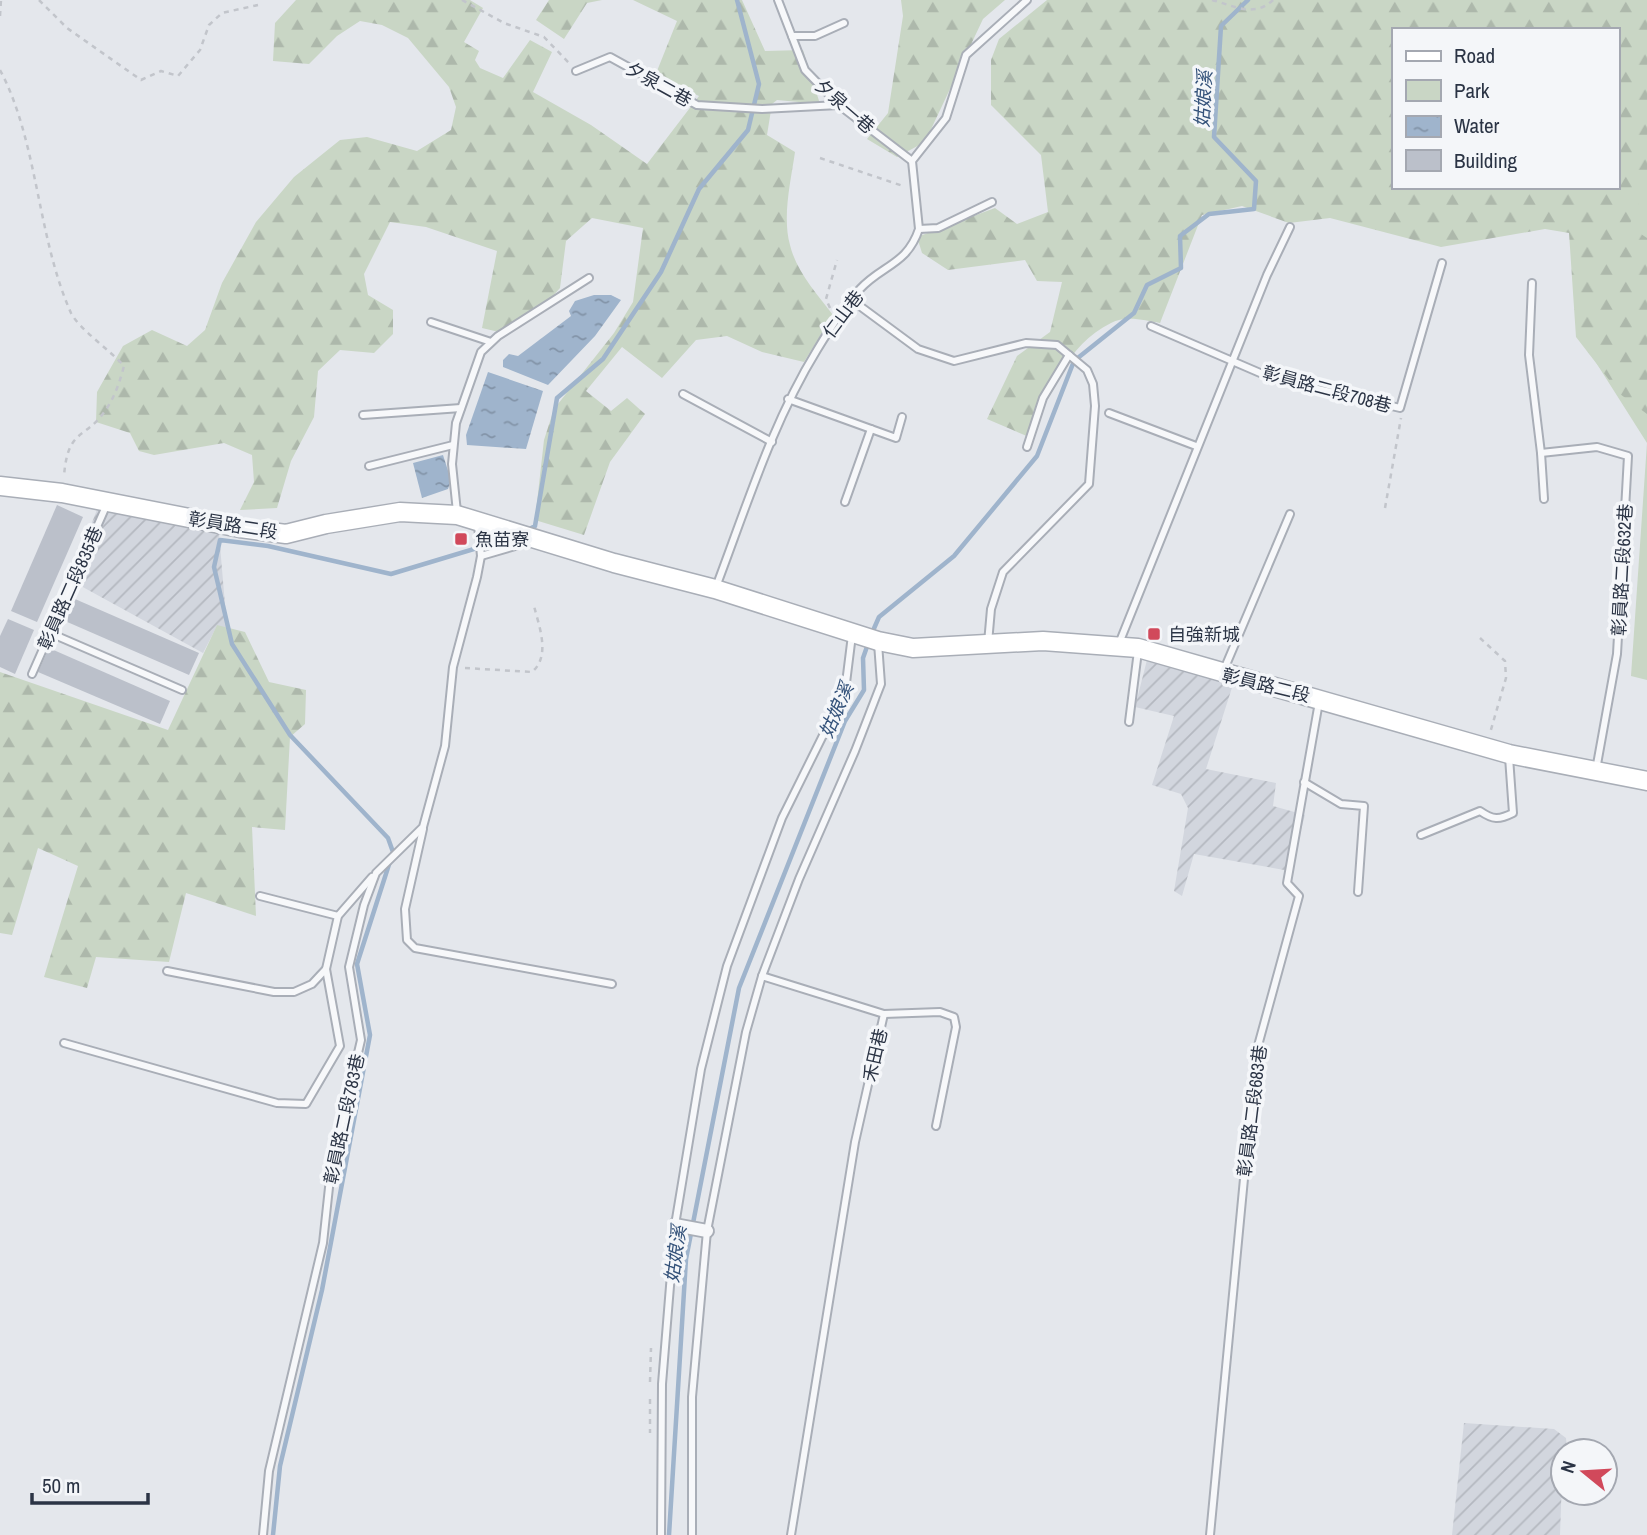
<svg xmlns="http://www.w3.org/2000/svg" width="1647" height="1535" font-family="'Archivo Narrow','Noto Sans TC',sans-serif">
  <defs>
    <pattern id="industrial-furrows" width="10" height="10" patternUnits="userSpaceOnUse" patternTransform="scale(1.75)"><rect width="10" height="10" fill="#d2d6de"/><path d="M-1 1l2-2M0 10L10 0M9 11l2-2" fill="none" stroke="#b4b8c0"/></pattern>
    <pattern id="forest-firs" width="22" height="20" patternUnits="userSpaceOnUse" patternTransform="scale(1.75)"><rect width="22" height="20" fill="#c9d6c5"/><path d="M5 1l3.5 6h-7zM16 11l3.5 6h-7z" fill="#adb8ab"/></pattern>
    <pattern id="water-ripples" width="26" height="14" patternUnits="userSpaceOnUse" patternTransform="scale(1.75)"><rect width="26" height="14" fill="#9fb4cc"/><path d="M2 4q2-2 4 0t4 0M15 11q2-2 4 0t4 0" fill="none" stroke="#8293a7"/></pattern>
  </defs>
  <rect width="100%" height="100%" fill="#e4e7ec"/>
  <!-- industrial -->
  <g fill="url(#industrial-furrows)">
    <path d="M98,507L218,522L227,628L217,626L203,653L70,580Z"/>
    <path d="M1149,652L1236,675L1206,769L1276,783L1273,806L1305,815L1290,871L1194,854L1182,896L1174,891L1188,808L1181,794L1152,785L1174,716L1135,707Z"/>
    <path d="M1464,1423L1554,1429L1566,1438L1567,1451H1563L1560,1535H1452Z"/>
  </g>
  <!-- green -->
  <path fill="#c9d6c5" d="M1647,95V680L1631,676L1647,443L1583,342L1617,187Z"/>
  <!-- forest -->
  <g fill="url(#forest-firs)" fill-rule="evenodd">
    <path d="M296,0H470L483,8L464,42L479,51L475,60L480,68L503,78L530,40L552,52L533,92L591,125L647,164L699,96L655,76L677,21L633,0H742L765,51L803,50L820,104L777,100L772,104L767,135L795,152C791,180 782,217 790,245C796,271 817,294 833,315L804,362L762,352L727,336L696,340L662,378L622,347L586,391L611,411L627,398L645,414L610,462L584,535L535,520L544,440L554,409L614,333L633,302L643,228L592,218L566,241L560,288L535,316L503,333L482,328L497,251L426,227L390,222L364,274L368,295L393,310V334L374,353L340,350L318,371L314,417L291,461L277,508L240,510L254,482L252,455L224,443L154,455L139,451L130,433L96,422L97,392L123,346L152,330L187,346L205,330L222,283L256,222L294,177L340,140L367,137L417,151L451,130L456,107L449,87L408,38L382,25L360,21L337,36L309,64L273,61L275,23Z"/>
    <path d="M549,0H602L587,3L564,39L536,20Z"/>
    <path d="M901,0H1005L983,19L925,142L897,157L867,139L888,113L903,16Z"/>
    <path d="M1047,0H1647V184L1629,226L1647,238V414L1620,394L1576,337L1569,233L1545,229L1441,247L1330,218L1289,223L1242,206L1202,215L1160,323C1145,320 1125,315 1111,323C1066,345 1050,394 1029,437L987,419L1017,356L1050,332L1062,282L1037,281L1025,260L948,270L922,253L917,237L995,208L1017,224L1048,212L1041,155L991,105V60L999,39ZM1393,30H1617V187H1393Z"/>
    <path d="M217,625L245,632L269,682L306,690L305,724L290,737L285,830L252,827L256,916L186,893L169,962L96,957L87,988L44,977L78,866L38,848L12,935L0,933V672L168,730Z"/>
  </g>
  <!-- water -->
  <g fill="url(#water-ripples)">
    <path d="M594,295H611L621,300L595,336L548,385L503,367V360L509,354L518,356L571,316L569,311L575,301Z"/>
    <path d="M488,372L543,391L526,449L467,445L466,435Z"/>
    <path d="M443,455L451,480L448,489L422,498L413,463Z"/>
  </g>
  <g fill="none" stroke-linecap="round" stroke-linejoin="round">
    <!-- stream -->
    <g stroke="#9fb4cc" stroke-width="4.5">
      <path d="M528,530L535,526L557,398L603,359L661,272L699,189L748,130L759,84L737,0"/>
      <path d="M872,633L879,617L954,556L1037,456L1074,361L1134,313L1147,285L1181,268L1180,236L1209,214L1254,209L1256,181L1214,137L1221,26L1248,0"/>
      <path d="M273,1535L280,1466L322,1290L370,1035L357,964L393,852L388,838L290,735L232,644L214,567L220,540L268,546L391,574L514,537"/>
      <path d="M669,1535L686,1259L739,988L845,721L864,690L863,658L869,641"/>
    </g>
  </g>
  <!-- building -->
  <g fill="#bbc0ca">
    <path d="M57,505L83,517L37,622L11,611Z"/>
    <path d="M75,599L199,653L189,675L65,621Z"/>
    <path d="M8,619L34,630L15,674L0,667V636Z"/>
    <path d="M49,648L170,701L160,724L38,672Z"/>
  </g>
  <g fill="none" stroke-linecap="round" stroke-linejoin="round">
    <defs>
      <g id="service">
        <path d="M778,0L805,70L839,105L912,161"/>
        <path d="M792,36H815L844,23"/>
        <path d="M576,71L610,57L697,105L762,109L839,105"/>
        <path d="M919,229L938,228L992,202"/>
        <path d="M1532,283L1529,355L1541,453L1597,447L1628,456L1617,654L1596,770"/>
        <path d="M853,301L918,349L954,361L1026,343L1057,345L1087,370L1093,384L1095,406L1089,484L1003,572L991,609L988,643"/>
        <path d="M431,322L491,342"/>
        <path d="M1151,326L1274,379L1400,408L1442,263"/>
        <path d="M683,394L772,442"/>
        <path d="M788,399L896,438L902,417"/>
        <path d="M1109,413L1196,446"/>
        <path d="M363,415L461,408"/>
        <path d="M1027,447L1043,398L1069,355"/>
        <path d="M1541,453L1544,499"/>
        <path d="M369,466L453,445"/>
        <path d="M845,502L871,429"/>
        <path d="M457,512L452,464L456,423L481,352L498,336L589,278"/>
        <path d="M481,556L529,542"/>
        <path d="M716,587C746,508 772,423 817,350C829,330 844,306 860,289C882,265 907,265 919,229L912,161L946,118L966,55L1027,0"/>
        <path d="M50,633L182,690"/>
        <path d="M1118,646L1267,275L1290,227"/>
        <path d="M1223,672L1290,514"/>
        <path d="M32,674L107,504"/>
        <path d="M1129,722L1138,651"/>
        <path d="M1304,782L1341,804L1364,806L1358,892"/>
        <path d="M423,829L405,909L407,940L415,948L612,984"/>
        <path d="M1421,835L1480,811C1493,820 1499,820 1513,813L1509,757"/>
        <path d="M260,896L338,916"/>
        <path d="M167,971L274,992H294L312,984L326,969L338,916L372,877"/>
        <path d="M762,976L884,1014L855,1142L791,1535"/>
        <path d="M884,1014L940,1012L954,1017L956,1027L936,1126"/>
        <path d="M64,1043L277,1103L306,1104L340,1046L326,969"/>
        <path d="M263,1535L269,1471L323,1243L331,1169L361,1040L349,967L364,905L376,873L423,827L445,746L453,667L477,577L481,556L478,526"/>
        <path d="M661,1535L662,1384L675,1225L701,1069L727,966L782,818L845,691L852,635"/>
        <path d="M692,1535V1397L707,1231L746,1032L762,976L799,879L855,751L881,684L878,643"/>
        <path d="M1210,1535L1256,1053L1299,896L1287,883L1319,702"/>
      </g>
      <path id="minor" d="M675,1225L707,1231"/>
      <path id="secondary" d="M0,486L62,493L240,528L286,534L326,524L400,512L457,515L614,563L715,589L878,641L913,648L1043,641L1138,648L1509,754L1647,781"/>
    </defs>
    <!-- service casing -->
    <use href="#service" stroke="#a9aeb7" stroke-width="10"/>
    <!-- minor casing -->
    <use href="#minor" stroke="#a9aeb7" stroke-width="16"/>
    <!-- secondary casing -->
    <use href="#secondary" stroke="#a9aeb7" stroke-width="21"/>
    <!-- path -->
    <g stroke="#c2c5cb" stroke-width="2.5" stroke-dasharray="5 5" stroke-linecap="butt">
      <path d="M39,0L67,28L141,80L161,71L178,76L200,50L209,25L222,13L258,5"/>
      <path d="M462,0L504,23L544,37L569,63"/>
      <path d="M1212,0C1235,6 1254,18 1273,0"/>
      <path d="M0,16L1,0"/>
      <path d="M0,70C38,141 37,237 71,313C79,329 111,351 124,366C120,381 115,396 107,408C86,441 68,426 64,476"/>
      <path d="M820,158L903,186"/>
      <path d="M830,308L826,299L837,260"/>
      <path d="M1385,508L1401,418"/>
      <path d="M1480,638L1505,661L1506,678L1490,733"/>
      <path d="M465,668L532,672C551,656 539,626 534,606"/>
      <path d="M650,1382L651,1348"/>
      <path d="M650,1399V1433"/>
    </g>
    <!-- service -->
    <use href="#service" stroke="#f7f8fa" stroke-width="6"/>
    <!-- minor -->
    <use href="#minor" stroke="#f7f8fa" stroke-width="12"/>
    <!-- secondary -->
    <use href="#secondary" stroke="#fff" stroke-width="18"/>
  </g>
  <!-- markers -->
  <g fill="#d1495b" stroke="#f4f6f9" stroke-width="2.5">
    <rect x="454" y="532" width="14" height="14" rx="3.5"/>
    <rect x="1147" y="627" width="14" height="14" rx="3.5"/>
  </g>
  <g text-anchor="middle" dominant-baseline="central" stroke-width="7" stroke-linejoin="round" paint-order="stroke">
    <!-- street labels -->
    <g font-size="18" fill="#2b3445" stroke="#f4f6f9">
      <text transform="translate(659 84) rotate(29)">夕泉二巷</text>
      <text transform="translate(845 106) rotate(41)">夕泉一巷</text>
      <text transform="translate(843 314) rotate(-53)">仁山巷</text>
      <text transform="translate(1327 389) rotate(15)">彰員路二段708巷</text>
      <text transform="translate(233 525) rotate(9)">彰員路二段</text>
      <text transform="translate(1622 570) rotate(-87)">彰員路二段632巷</text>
      <text transform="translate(70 588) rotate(-66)">彰員路二段835巷</text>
      <text transform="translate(1266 685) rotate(14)">彰員路二段</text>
      <text transform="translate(875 1055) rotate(-77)">禾田巷</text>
      <text transform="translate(1252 1111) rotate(-83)">彰員路二段683巷</text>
      <text transform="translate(344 1119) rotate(-78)">彰員路二段783巷</text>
    </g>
    <!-- poi labels -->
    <g font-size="18" fill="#2b3445" stroke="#f4f6f9" text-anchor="start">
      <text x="475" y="539">魚苗寮</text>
      <text x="1168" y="634">自強新城</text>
    </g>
    <!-- water labels -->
    <g font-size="19" font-style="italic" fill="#34527a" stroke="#f4f6f9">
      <text transform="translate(1203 99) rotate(-87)">姑娘溪</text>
      <text transform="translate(836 710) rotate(-67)">姑娘溪</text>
      <text transform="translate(675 1254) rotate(-82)">姑娘溪</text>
    </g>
  </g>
  <!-- legend -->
  <rect x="1392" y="28" width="228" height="161" fill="#f4f6f9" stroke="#a4a8b1" stroke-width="2"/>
  <rect x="1406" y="51" width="35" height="10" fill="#ffffff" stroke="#a4a8b1" stroke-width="2"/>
  <text x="1454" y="63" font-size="21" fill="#2b3445">Road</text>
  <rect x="1406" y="80" width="35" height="21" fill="#c9d6c5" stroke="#a4a8b1" stroke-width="2"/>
  <text x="1454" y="98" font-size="21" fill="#2b3445">Park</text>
  <rect x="1406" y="116" width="35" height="21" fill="url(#water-ripples)" stroke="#a4a8b1" stroke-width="2"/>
  <text x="1454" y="133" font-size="21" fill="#2b3445">Water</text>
  <rect x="1406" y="150" width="35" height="21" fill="#bbc0ca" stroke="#a4a8b1" stroke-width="2"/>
  <text x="1454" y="168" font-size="21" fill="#2b3445">Building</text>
  <!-- north arrow -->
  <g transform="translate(1584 1472) rotate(288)"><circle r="33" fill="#f4f6f9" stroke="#a4a8b1" stroke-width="2"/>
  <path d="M0-5L12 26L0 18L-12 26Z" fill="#d1495b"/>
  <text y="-10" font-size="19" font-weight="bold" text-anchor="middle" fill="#2b3445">N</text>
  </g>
  <!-- scale -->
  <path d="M32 1493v10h116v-10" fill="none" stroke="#2b3445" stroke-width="3.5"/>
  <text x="42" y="1493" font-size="21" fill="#2b3445" stroke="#f4f6f9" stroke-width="5" paint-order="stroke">50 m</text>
</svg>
